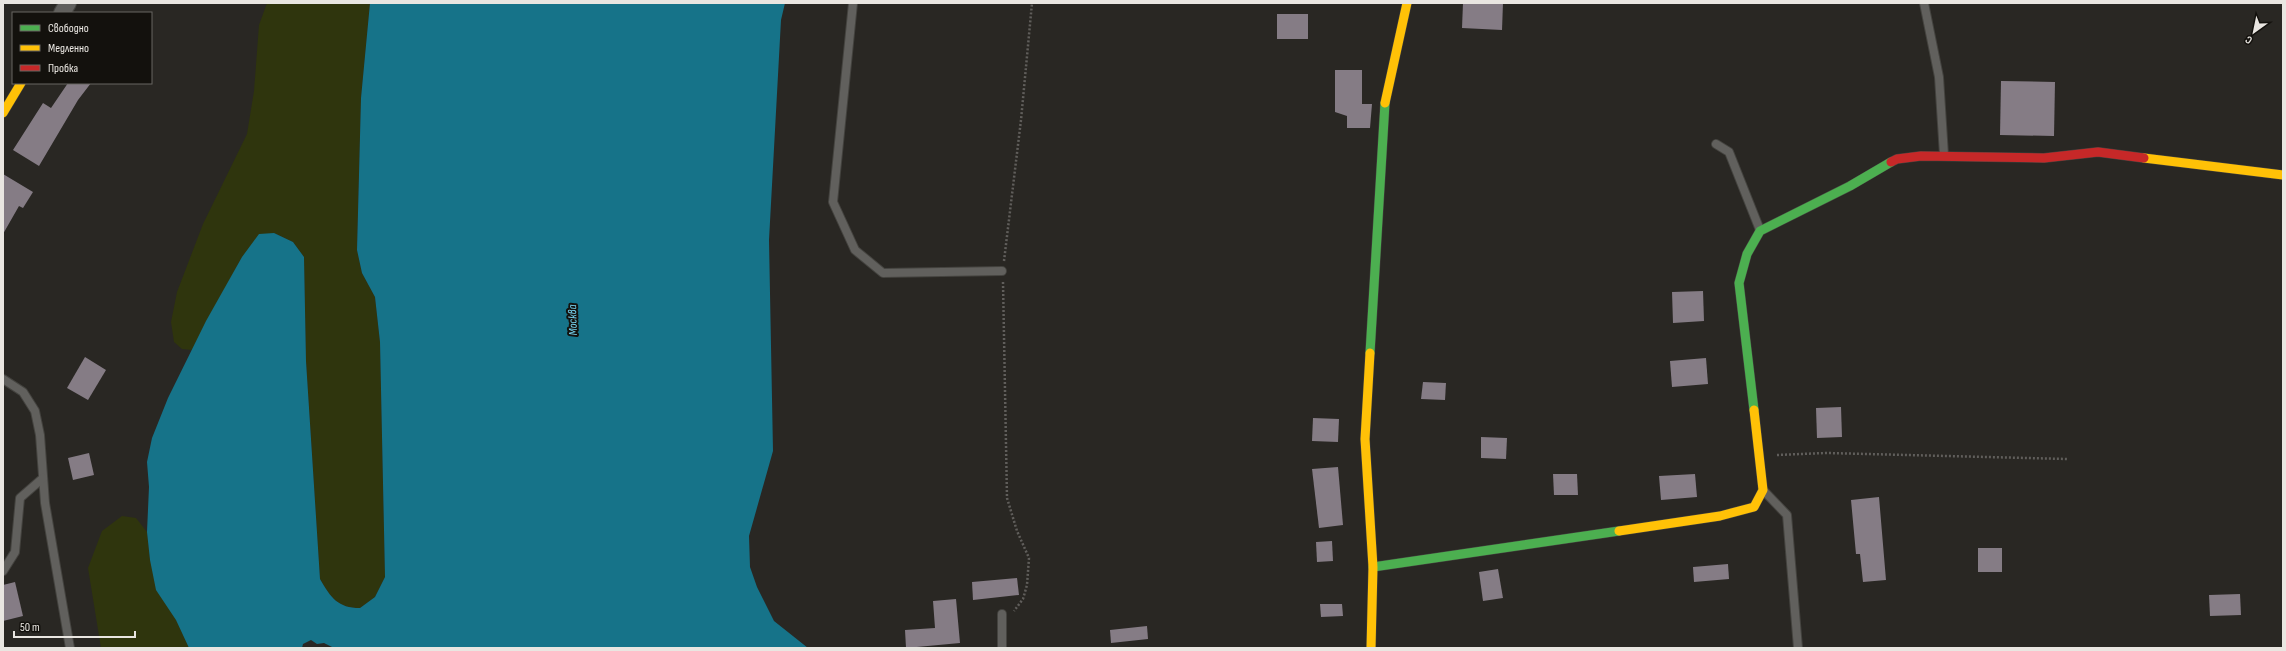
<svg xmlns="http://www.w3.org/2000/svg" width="2286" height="651" font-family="'Sofia Sans Condensed',sans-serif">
  <rect width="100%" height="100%" fill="#292723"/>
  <!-- green -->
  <g fill="#2f350d">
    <path d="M267,3H370L361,98L357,250L362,273L375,297L380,342L385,577L375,597L360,608C338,608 331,598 320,579L306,361L304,257L293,242L274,233L242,257L192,350L182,349L174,342L171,322L177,292L203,224L247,134L254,91L259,25Z"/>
    <path d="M122,516L136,518L147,532L150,560L189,648H101L88,568L102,531Z"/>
  </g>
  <!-- water -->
  <path fill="#167389" d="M370,3H785L781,20L769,240L773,451L749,536L750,567L757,587L774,621L808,648H334L324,643L317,644L311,640L303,644L302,648H189L176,620L156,590L150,560L147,532L149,487L147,462L152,438L168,398L206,321L242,257L259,234L274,233L293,242L304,257L306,361L320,579C331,598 338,608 360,608L375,597L385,577L380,342L375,297L362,273L357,250L361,98Z"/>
  <!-- building -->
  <g fill="#857c85">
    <path d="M1463,3H1503L1502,30L1462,28Z"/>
    <rect x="1277" y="14" width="31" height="25"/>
    <path d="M1335,70H1362V104H1372L1370,128H1347V116L1335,112Z"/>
    <path d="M2001,81L2055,82L2054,136L2000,135Z"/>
    <path d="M68,83H91L78,100L39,166L13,150L43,103L51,108Z"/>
    <path d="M3,174L33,192L23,208L19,206L3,234Z"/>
    <path d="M1703,291L1704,321L1673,323L1672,292Z"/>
    <path d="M85,357L106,370L88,400L67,388Z"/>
    <path d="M1706,358L1708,384L1672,387L1670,361Z"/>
    <path d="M1423,382L1446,383L1445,400L1421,399Z"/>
    <path d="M1841,407L1842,437L1817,438L1816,408Z"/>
    <path d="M1313,418L1339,419L1338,442L1312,441Z"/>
    <path d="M1481,437L1507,438L1506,459L1481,458Z"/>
    <path d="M89,453L94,475L73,480L68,458Z"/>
    <path d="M1338,467L1343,525L1319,528L1312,469Z"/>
    <path d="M1553,474H1577L1578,495H1554Z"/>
    <path d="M1695,474L1697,497L1661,500L1659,476Z"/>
    <path d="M1879,497L1886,580L1863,582L1860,554H1856L1851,500Z"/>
    <path d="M1332,541L1333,561L1317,562L1316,542Z"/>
    <rect x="1978" y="548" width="24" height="24"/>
    <path d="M1728,564L1729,579L1694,582L1693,567Z"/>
    <path d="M1498,569L1503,598L1483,601L1479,572Z"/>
    <path d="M1017,578L1019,595L973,600L972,582Z"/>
    <path d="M15,582L23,616L3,621V585Z"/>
    <path d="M2240,594L2241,615L2210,616L2209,595Z"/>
    <path d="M956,599L960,643L906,648L905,630L935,628L933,601Z"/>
    <path d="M1320,604H1342L1343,616L1321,617Z"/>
    <path d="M1147,626L1148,639L1111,643L1110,630Z"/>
  </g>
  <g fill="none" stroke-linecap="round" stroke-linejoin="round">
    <defs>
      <g id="lane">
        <path d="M853,3L833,202L855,250L883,273L1002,271"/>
        <path d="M1924,3L1939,77L1944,155"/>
        <path d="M1716,144L1729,152L1760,230"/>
        <path d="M3,379L23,392L35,411L40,435L45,503L70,648"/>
        <path d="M1764,491L1787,515L1798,648"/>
        <path d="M3,571L15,552L20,498L43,478"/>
        <path d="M1002,648V614"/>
      </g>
      <path id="street" d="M62,13L68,3"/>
      <g id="fast">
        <path d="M1370,353L1385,103"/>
        <path d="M1754,410L1739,283L1747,254L1760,231L1850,186L1891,162"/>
        <path d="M1373,567L1619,531"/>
      </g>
      <g id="slow">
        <path d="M1385,103L1407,3"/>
        <path d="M3,113L21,83"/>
        <path d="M2144,158L2283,175"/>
        <path d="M1370,353L1365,439L1373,567L1371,648"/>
        <path d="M1619,531L1720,516L1754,507L1763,490L1754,410"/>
      </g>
      <path id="jam" d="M1891,162L1897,159L1921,156L2044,158L2098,152L2144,158"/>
    </defs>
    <!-- lane casing -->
    <use href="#lane" stroke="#44433f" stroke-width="10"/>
    <!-- street casing -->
    <use href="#street" stroke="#44433f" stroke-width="18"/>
    <!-- fast casing -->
    <use href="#fast" stroke="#44433f" stroke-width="10"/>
    <!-- slow casing -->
    <use href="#slow" stroke="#44433f" stroke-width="10"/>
    <!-- jam casing -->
    <use href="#jam" stroke="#44433f" stroke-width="10"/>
    <!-- path -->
    <g stroke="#605e5b" stroke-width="2.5" stroke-dasharray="2 2" stroke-linecap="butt">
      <path d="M1004,261L1021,120L1032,3"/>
      <path d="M1003,282L1007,498L1017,531L1029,558L1027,585L1023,599L1014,611"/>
      <path d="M1777,455L1826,453L2067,459"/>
    </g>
    <!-- lane -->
    <use href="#lane" stroke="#61605d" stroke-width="8"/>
    <!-- street -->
    <use href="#street" stroke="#61605d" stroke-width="16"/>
    <!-- fast -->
    <use href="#fast" stroke="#4caf50" stroke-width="9"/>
    <!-- slow -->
    <use href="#slow" stroke="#ffc107" stroke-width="9"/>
    <!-- jam -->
    <use href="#jam" stroke="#c62828" stroke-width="9"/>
  </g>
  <g text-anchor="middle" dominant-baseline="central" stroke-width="4" stroke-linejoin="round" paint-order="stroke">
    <!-- water labels -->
    <g font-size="12" font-style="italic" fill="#79d8f5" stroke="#13110d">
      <text transform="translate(573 320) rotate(-92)">Москва</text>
    </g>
  </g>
  <!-- border -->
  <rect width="2286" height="651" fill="none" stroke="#e9e6e1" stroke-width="8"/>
  <!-- legend -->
  <rect x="12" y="12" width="140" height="72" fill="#13110d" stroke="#696662"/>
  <rect x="20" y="25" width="20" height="6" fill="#4caf50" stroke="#696662"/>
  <text x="48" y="32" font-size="12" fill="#e9e6e1">Свободно</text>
  <rect x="20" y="45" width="20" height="6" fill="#ffc107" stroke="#696662"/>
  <text x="48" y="52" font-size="12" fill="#e9e6e1">Медленно</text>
  <rect x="20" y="65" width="20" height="6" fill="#c62828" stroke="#696662"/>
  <text x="48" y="72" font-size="12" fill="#e9e6e1">Пробка</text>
  <!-- north arrow -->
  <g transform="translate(2254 32) rotate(213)" stroke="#13110d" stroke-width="3" paint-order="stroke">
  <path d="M0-3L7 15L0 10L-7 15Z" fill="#e9e6e1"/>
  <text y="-6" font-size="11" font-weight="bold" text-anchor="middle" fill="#e9e6e1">С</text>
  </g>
  <!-- scale -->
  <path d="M14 631v6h121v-6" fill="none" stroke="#e9e6e1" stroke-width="2"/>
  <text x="20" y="631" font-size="12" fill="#e9e6e1" stroke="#13110d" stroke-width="3" paint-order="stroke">50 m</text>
</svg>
